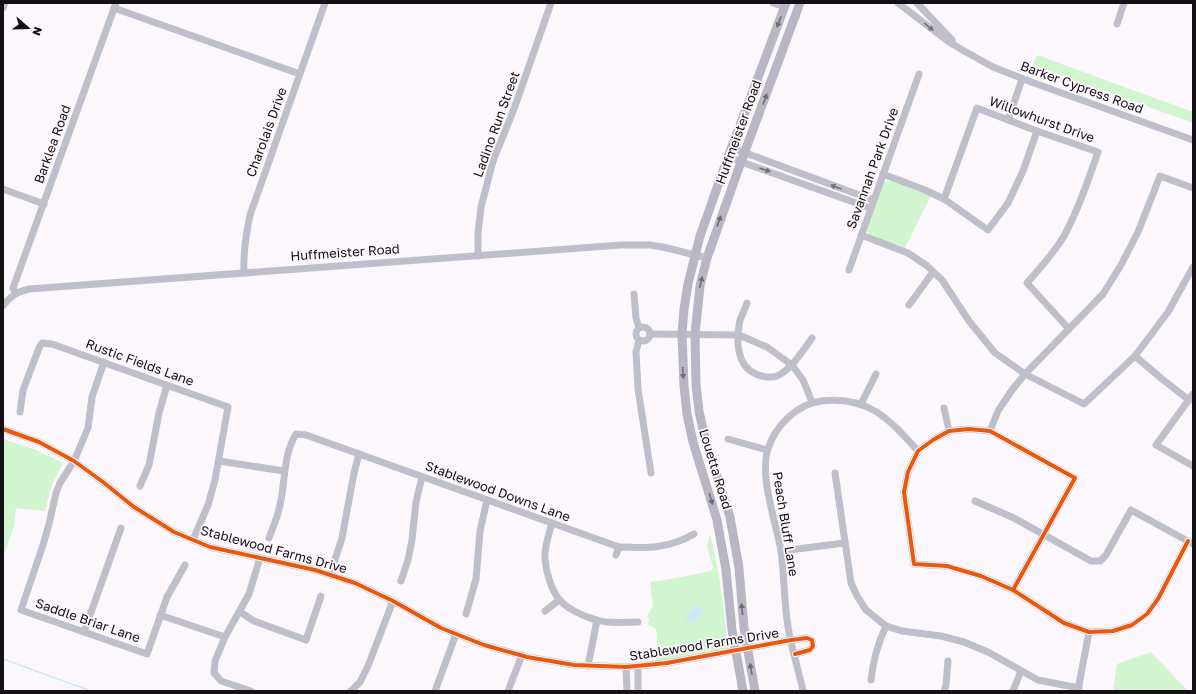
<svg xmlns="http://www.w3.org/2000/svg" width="1196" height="694" font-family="'Golos Text',sans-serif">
  <rect width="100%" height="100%" fill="#fbf7fc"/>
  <!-- green -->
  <g fill="#d1f5cf">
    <path d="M1037,55L1193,112V123L1033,65Z"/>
    <path d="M892,181L931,196L905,248L869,235L867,229L884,182Z"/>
    <path d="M3,439L36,450L63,463L51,487L45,511L16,508L14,527L3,557Z"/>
    <path d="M710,534C720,572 724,610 728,649L657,661L655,655L658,651L656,629L648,625L649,619L647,616L653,606L650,582L671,579L711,571L713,567L707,547Z"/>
    <path d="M1151,652L1184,687L1188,691H1113L1117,664Z"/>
  </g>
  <!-- water -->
  <path fill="#cee8f9" d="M696,605L704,610L693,624L684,618L686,616L687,617Z"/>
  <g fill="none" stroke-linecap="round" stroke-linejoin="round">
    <!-- stream -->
    <path stroke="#cee8f9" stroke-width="1.5" d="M3,659L91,691"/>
    <!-- minor -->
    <g stroke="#bfbfcc" stroke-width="7">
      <path d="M773,3L785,7"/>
      <path d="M898,3L949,42L966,52L993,67L1034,83L1193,140"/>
      <path d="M917,3L952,40"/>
      <path d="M3,8L5,3"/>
      <path d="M114,8L300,74"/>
      <path d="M1117,24L1124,3"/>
      <path d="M1008,120L1022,79"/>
      <path d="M732,148L873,200"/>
      <path d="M728,157L870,208"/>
      <path d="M883,174L925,190L944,199L988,230L1008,203L1023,171L1037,131"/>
      <path d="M3,189L44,204"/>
      <path d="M944,199L977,108L1037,131L1098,152C1088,181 1078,210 1064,236C1054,253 1040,268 1027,283L1069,329"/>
      <path d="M861,235L908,253L926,265L942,280L969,321L995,353L1025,374L1084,404L1135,356L1168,312L1193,267"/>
      <path d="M478,256V233L481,207L493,161L514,109L551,3"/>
      <path d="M849,270L919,74"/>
      <path d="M244,273C243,253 246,234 250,215L325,3"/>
      <path d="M15,293L13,288L116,3"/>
      <path d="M634,294L636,318L639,328"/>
      <path d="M747,303C745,309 742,315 740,320C736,339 736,366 756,374C762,377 771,378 777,376C791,370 804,349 812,338"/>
      <path d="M909,305L933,272"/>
      <path d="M3,306C10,296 17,292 29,289L621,245H650L663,247L707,258"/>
      <circle cx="643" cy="334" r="7"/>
      <path d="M650,334L739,335L767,347L792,365L803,380L812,402"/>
      <path d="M639,340L636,352L638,389L651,473"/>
      <path d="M1135,356L1162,379L1189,400"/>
      <path d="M104,362L92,397L88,428L74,461L60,483L56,493L49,524L43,545L21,610L147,654L167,597L185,565"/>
      <path d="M1193,394L1156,445L1193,466"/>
      <path d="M861,404L876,374"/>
      <path d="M944,408L949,431"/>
      <path d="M20,412L23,390L39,348L42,343L52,344L228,407L215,480L208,505L193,540"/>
      <path d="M3,429L39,442L74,461L103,482L134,507L174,532L210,547L315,570L355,583L393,601L441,628L484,645L527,657L574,665L626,667L667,663L791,640L807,638L812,640L813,646L810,650L795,654"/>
      <path d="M990,431L998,411L1012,390L1025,374L1103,294L1121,265L1138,232L1160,176L1193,188"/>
      <path d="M728,439L767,450"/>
      <path d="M219,461L284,471"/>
      <path d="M835,473L851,583L857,596L866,610L886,626L902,631L941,636L964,642L988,652L1038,680L1079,688"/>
      <path d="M140,486L149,465L159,413L167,385"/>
      <path d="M975,501L1014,518L1091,561H1100L1106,555L1131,510L1193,544"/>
      <path d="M552,523C549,534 544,547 545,559C546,571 551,590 559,599C565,608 585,617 596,620C609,624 625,622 638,622"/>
      <path d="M269,538C272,529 277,519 279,509C286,484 282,457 296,434L306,435L619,547C647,548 668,549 694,534"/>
      <path d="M781,551L845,543"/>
      <path d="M616,555L619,547"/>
      <path d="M330,575L342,538L354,473L359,454"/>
      <path d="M401,581L408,560L412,540L416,502L422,477"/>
      <path d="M1013,590L1075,478L990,431L969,429L949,431L933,440L918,451L908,472L904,492L914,564L947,566L981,576L1013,590L1064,623L1089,632L1113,631L1132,625L1147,614L1158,599L1188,541"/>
      <path d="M545,611L559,600"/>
      <path d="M240,612L254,621L306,640L321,596"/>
      <path d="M466,614L476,579L480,531L487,500"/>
      <path d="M160,615L225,637"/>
      <path d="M84,632L121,528"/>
      <path d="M588,666L597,620"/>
      <path d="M638,666V691"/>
      <path d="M626,667L627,691"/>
      <path d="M871,680C873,661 878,643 886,626"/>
      <path d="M1078,690L1089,632"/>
      <path d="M251,691L221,681L214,673L215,661L225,637L249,594L260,558"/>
      <path d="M351,691L360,682L368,666L393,601"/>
      <path d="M435,691L456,634"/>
      <path d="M508,691L522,655"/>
      <path d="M803,691C798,668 790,644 787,620C784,597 784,573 781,551C776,522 759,476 768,449C775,426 797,404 821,401C868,395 889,419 918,451"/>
      <path d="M944,691L946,685L948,661"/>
      <path d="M1013,691L1021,671"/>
    </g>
    <!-- major -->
    <g stroke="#b8b6c5" stroke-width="9">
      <path d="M743,691L732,630L726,570L717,520L693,442L687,414L684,386L682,334L684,309L688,284L700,236L728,157L786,3"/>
      <path d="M755,691L744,628L739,568L730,517L705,439L699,411L696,385L695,334L700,286L707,258L741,162L800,3"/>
    </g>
    <defs>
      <g id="cycleway">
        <path d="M3,429L39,442L74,461L103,482L134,507L174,532L210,547L315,570L355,583L393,601L441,628L484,645L527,657L574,665L626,667L667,663L791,640L807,638L812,640L813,646L810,650L795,654"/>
        <path d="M1013,590L1075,478L990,431L969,429L949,431L933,440L918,451L908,472L904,492L914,564L947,566L981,576L1013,590L1064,623L1089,632L1113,631L1132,625L1147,614L1158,599L1188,541"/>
      </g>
    </defs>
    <!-- cycleway casing -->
    <use href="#cycleway" stroke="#fcf6fd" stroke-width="6"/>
    <!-- cycleway -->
    <use href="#cycleway" stroke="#e8590c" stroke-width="4"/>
  </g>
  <!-- one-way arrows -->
  <defs><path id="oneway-solid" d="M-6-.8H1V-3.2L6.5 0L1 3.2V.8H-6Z"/></defs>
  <g fill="#6f6b76">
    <use href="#oneway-solid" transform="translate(779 22) rotate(111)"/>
    <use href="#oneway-solid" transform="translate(765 99) rotate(-70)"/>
    <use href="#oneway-solid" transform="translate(719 221) rotate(-70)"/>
    <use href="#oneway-solid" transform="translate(701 282) rotate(-77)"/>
    <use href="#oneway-solid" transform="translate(683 373) rotate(87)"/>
    <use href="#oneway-solid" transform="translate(711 499) rotate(73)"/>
    <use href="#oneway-solid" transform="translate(742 609) rotate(-96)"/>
    <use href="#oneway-solid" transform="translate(751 669) rotate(-100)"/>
  </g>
  <g fill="#72707a">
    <use href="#oneway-solid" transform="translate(929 27) rotate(39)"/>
    <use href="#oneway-solid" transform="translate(765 170) rotate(19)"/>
    <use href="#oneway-solid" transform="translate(836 187) rotate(-160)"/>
  </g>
  <g text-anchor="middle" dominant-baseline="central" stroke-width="3.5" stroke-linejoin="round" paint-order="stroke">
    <!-- street labels -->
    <g font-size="13" fill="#151016" stroke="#fcf6fd">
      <text transform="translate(1082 87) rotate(20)">Barker Cypress Road</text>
      <text transform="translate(1042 119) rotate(20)">Willowhurst Drive</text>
      <text transform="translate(496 124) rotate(-70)">Ladino Run Street</text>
      <text transform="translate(266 132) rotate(-70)">Charolais Drive</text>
      <text transform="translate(738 132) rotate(-70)">Huffmeister Road</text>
      <text transform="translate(52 144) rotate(-70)">Barklea Road</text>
      <text transform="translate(872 168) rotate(-70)">Savannah Park Drive</text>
      <text transform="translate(345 252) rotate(-4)">Huffmeister Road</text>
      <text transform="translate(140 362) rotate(20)">Rustic Fields Lane</text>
      <text transform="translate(716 469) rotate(73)">Louetta Road</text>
      <text transform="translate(498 491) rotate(20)">Stablewood Downs Lane</text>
      <text transform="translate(786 524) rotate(81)">Peach Bluff Lane</text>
      <text transform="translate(274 549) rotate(15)">Stablewood Farms Drive</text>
      <text transform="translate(88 620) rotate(19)">Saddle Briar Lane</text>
      <text transform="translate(704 644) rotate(-9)">Stablewood Farms Drive</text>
    </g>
  </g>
  <!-- border -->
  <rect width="1196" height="694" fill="none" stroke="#151016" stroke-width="8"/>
  <!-- north arrow -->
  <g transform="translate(28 28) rotate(110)" stroke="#fcf6fd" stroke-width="3" paint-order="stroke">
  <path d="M0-3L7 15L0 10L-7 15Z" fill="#151016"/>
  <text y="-6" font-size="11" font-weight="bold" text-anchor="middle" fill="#151016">N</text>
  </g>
</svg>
